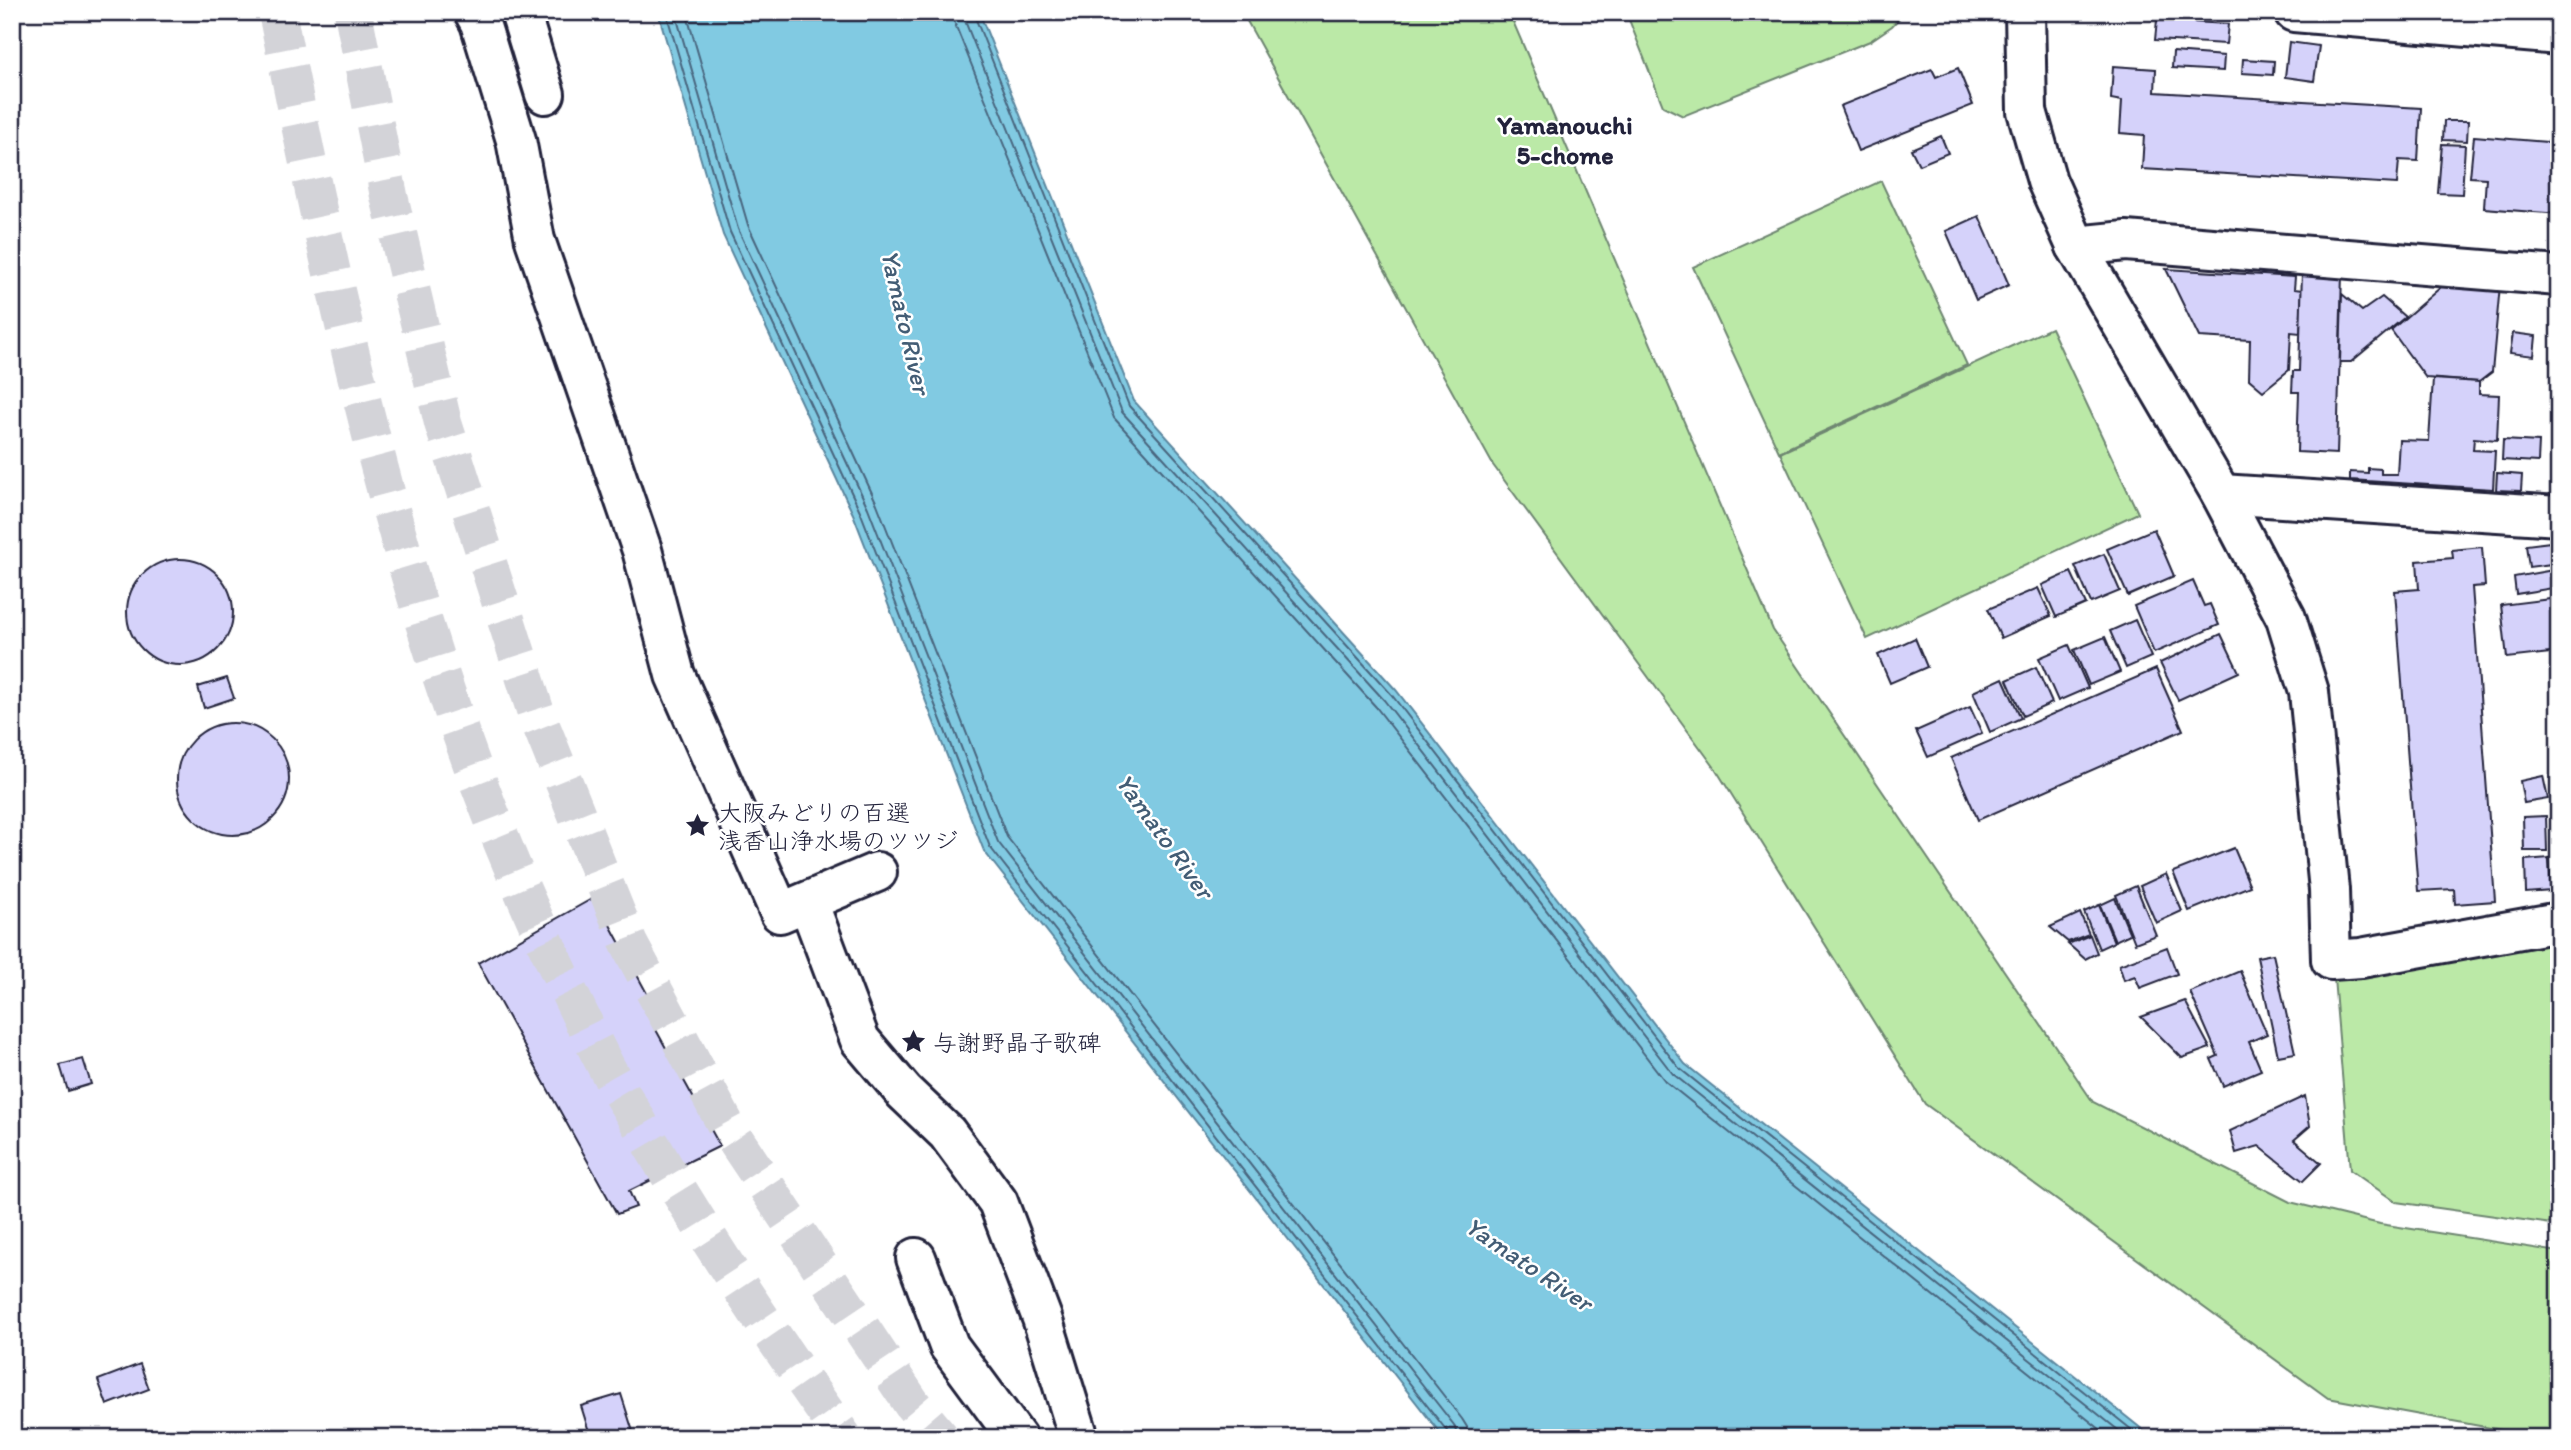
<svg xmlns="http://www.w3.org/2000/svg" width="2571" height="1450" font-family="Itim,'Klee One',sans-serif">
  <rect width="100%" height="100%" fill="#fff"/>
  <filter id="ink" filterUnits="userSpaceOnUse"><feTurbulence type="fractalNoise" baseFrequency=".0143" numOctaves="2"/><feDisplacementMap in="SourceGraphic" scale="14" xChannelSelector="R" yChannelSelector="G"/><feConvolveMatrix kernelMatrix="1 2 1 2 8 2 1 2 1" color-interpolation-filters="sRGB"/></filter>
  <g filter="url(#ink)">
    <!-- green -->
    <g fill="#bbe9a7" stroke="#6e8671" stroke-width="2">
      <path d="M1242,12H1509L1773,630L2093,1102L2290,1202L2380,1224L2559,1252V1438H2545L2328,1398L1925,1104L1715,768L1493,465Z"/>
      <path d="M1626,12H1905L1892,26L1870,41L1683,116L1663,106Z"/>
      <path d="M1881,181L1967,365L1779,452L1693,267Z"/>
      <path d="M2051,328L2138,513L1867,639L1780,453Z"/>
      <path d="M2559,932V1225L2396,1202L2350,1170L2334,978Z"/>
    </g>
    <!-- water -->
    <path fill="#81cae2" stroke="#5b879f" stroke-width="2" d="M658,12H979L1134,401L1396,690L1685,1064L2153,1438H1444L984,851L853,514L723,235Z"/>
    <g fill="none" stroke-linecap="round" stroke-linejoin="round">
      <!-- shore -->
      <g stroke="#48657e" stroke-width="2">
        <path d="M666,12L730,232L860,511L990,847L1447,1431L1449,1438"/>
        <path d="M675,12L738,229L868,508L998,842L1454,1425L1458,1438"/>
        <path d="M686,12L748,225L877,504L1007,837L1462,1419L1467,1427L1468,1438"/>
        <path d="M953,12L955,24L1114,418L1376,707L1665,1081L2111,1438"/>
        <path d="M964,12L965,21L1122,412L1384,700L1673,1074L2128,1438"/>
        <path d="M973,12L1129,406L1391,694L1679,1068L2142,1438"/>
      </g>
    </g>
    <!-- building -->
    <g fill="#d5d2fa" stroke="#22223b" stroke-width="2">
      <path d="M2157,20L2228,24L2226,44L2155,40Z"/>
      <path d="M2289,42L2319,46L2314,81L2285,77Z"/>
      <path d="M2173,52L2224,56L2223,71L2172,68Z"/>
      <path d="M2243,59L2274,61L2273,75L2242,73Z"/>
      <path d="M2113,66L2156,69L2155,92L2421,108L2418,161L2399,160L2397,184L2142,169L2144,135L2120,133L2122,101L2111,99Z"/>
      <path d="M1958,68L1973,105L1858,151L1840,106L1932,69L1936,77Z"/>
      <path d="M2444,121H2468L2467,141L2443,140Z"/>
      <path d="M1941,136L1948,153L1919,165L1911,149Z"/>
      <path d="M2474,136L2559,143V214L2484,208L2486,178L2470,177Z"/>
      <path d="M2442,144L2465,145L2462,194L2438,193Z"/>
      <path d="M1979,216L2009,285L1976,300L1946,231Z"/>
      <path d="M2166,269L2295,277L2294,289L2302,290L2300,333L2291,332L2289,370L2263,391L2249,379L2250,340L2199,337Z"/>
      <path d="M2302,272L2342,273L2337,454L2297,452L2299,392H2292L2293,371H2299Z"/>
      <path d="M2448,281L2500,285L2492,372L2479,382L2426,378L2391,330Z"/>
      <path d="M2342,294L2362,311L2382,297L2405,317L2351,362H2340Z"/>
      <path d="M2513,333L2536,336L2534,356L2510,353Z"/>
      <path d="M2433,379L2479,382V394L2499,395L2497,440L2474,438L2473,450L2495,451L2493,489L2350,480V472L2368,473V468L2381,469V474H2397L2399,440L2429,441Z"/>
      <path d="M2503,440L2539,442L2538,462L2502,460Z"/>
      <path d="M2497,473L2522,475L2521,491L2496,490Z"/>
      <path d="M2154,529L2174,576L2128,596L2107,549Z"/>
      <path d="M2559,541V563L2529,567L2526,545Z"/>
      <path d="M2482,547L2485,586L2472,587L2495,901L2455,904L2454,889L2418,891L2395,591L2419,589L2417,561L2453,558L2452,550Z"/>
      <path d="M2104,554L2120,591L2091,603L2075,566Z"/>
      <circle cx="180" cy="612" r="53"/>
      <path d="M2559,569V587L2516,594L2514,577Z"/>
      <path d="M2071,572L2086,604L2056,617L2042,585Z"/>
      <path d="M2193,581L2204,606L2210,604L2219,625L2154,653L2134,606Z"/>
      <path d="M2038,588L2051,616L2001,638L1988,609Z"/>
      <path d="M2559,598V652L2507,658L2501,605Z"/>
      <path d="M2135,620L2151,657L2126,668L2110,631Z"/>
      <path d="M2221,634L2239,672L2178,700L2160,663Z"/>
      <path d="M2105,637L2120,672L2089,685L2074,650Z"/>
      <path d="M1915,638L1927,667L1890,683L1878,655Z"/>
      <path d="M2069,645L2088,688L2058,701L2039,658Z"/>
      <path d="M2036,667L2052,703L2023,716L2007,680Z"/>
      <path d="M2156,669L2183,730L1978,820L1951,758Z"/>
      <path d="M227,678L234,698L204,708L198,687Z"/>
      <path d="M2003,678L2021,718L1990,732L1973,692Z"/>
      <path d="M1970,707L1982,733L1928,757L1916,731Z"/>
      <circle cx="233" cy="779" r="56"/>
      <path d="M2543,776L2548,799L2524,803L2520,781Z"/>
      <path d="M2546,816L2547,851H2524L2523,817Z"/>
      <path d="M2234,848L2250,886L2189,911L2173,872Z"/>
      <path d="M2549,858L2551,891L2526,893L2525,860Z"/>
      <path d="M2166,874L2182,911L2156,923L2140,886Z"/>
      <path d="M2136,886L2156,935L2135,943L2116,895Z"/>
      <path d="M595,897L657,1012L650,1019L720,1146L629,1191L636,1207L617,1214L478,963Z"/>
      <path d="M2115,898L2130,934L2115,941L2100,905Z"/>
      <path d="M2099,905L2114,942L2099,949L2084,912Z"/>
      <path d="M2080,913L2089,934L2068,942L2050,927Z"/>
      <path d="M2090,935L2097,953L2085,959L2068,944Z"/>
      <path d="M2167,947L2177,974L2140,988L2135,976L2124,980L2119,965Z"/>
      <path d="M2273,954L2295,1053L2278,1056L2257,957Z"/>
      <path d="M2240,971L2267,1034L2249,1042L2261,1070L2223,1086L2211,1059L2218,1056L2190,992Z"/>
      <path d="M2185,1001L2210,1048L2182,1058L2141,1017Z"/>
      <path d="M83,1059L91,1084L68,1091L60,1065Z"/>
      <path d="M2305,1096L2310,1126L2294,1140L2321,1163L2303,1181L2259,1146L2236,1153L2230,1131Z"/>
      <path d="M140,1364L149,1389L107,1405L98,1380Z"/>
      <path d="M621,1394L635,1438H591L581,1406Z"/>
    </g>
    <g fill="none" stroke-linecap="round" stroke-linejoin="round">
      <!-- highway-tunnel -->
      <g stroke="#d3d3d8" stroke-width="38" stroke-dasharray="38 19" stroke-linecap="butt">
        <path d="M277,12C328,266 383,522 472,765C509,865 553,963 601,1057C614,1083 630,1107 644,1132C705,1238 773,1338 844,1438"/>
        <path d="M353,12L389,196L443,423L536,713L629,944L728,1129L912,1404L941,1438"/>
      </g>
      <defs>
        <g id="minor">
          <path d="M474,12L480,23L516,140L535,240L642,550L675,675L780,913L877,872"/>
          <path d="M520,12L545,94"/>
          <path d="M2025,12L2027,111L2047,181L2076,246L2221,494L2286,618L2309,692L2329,890L2331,960L2361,958L2559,922"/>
          <path d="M2294,12L2559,35"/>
          <path d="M2076,246L2126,241L2559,276"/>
          <path d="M2221,494L2559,516"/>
          <path d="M808,902L860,1040L904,1092L947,1133L998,1202L1042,1318L1079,1438"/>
          <path d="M916,1258L949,1346L1017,1438"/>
        </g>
      </defs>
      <!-- minor casing -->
      <use href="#minor" stroke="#22223b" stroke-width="44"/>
      <!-- minor -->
      <use href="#minor" stroke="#fff" stroke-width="38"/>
    </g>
  </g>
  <!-- icons -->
  <defs>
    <symbol id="sight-bare" viewBox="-9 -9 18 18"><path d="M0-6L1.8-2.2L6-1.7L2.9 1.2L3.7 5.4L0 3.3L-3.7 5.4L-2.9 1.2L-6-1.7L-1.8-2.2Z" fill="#22223b" stroke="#fff" stroke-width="2.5" paint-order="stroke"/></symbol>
  </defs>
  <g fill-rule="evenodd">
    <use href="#sight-bare" x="680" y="808" width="35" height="35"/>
    <use href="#sight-bare" x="896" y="1024" width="35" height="35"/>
  </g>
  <g text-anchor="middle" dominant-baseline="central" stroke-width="5" stroke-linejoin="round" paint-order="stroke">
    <!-- poi labels -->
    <g font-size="24" fill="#22223b" stroke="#fff" text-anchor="start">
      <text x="718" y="812">大阪みどりの百選<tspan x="718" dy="28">浅香山浄水場のツツジ</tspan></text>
      <text x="933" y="1042">与謝野晶子歌碑</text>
    </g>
    <!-- neighbourhood labels -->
    <g font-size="26" font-weight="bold" fill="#22223b" stroke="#fff">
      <text x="1565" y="125">Yamanouchi<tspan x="1565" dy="30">5-chome</tspan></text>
    </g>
    <!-- water labels -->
    <g font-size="26" font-style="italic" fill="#435d75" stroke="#fff">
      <text transform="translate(906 322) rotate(77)">Yamato River</text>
      <text transform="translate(1165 836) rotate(54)">Yamato River</text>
      <text transform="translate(1529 1264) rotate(34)">Yamato River</text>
    </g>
  </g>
  <!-- margin -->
  <rect width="2571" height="1450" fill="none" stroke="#fff" stroke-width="42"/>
  <rect x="21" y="21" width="2529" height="1408" fill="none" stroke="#22223b" stroke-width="2.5" filter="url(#ink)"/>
</svg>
